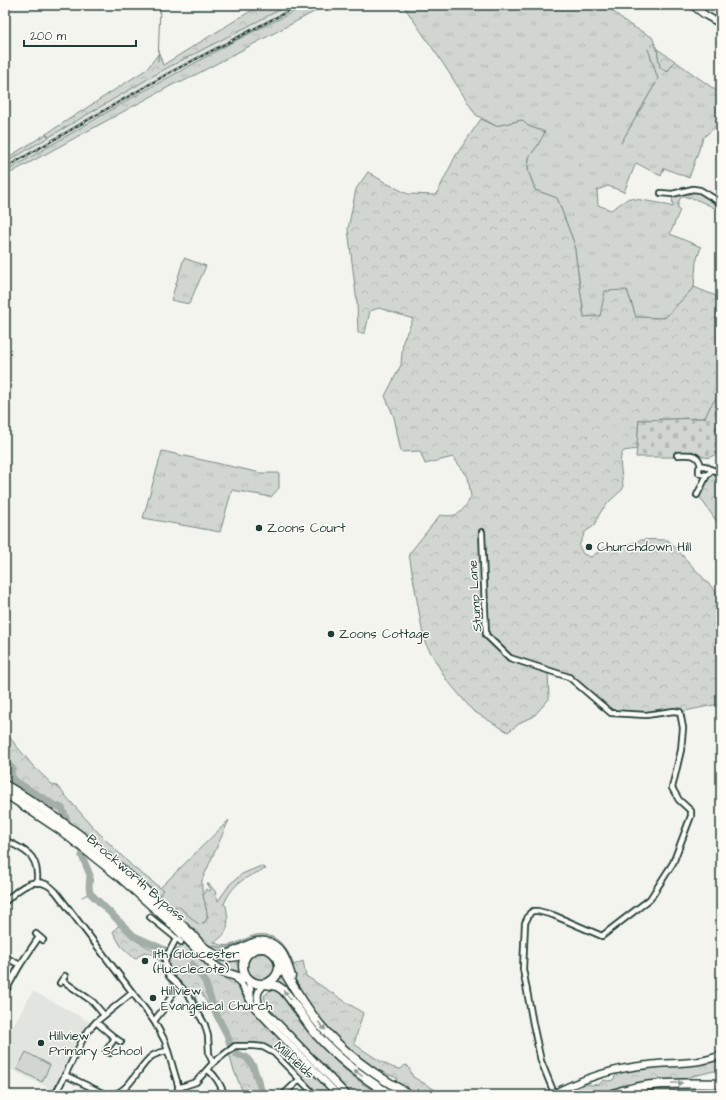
<svg xmlns="http://www.w3.org/2000/svg" width="726" height="1100" font-family="'Architects Daughter',sans-serif">
  <defs>
    <pattern id="grass-tufts" width="24" height="20" patternUnits="userSpaceOnUse"><rect width="24" height="20" fill="#d1d6d1"/><path d="M3 7l-1-3M5 7V3M7 7l1-3M15 17l-1-3M17 17v-4M19 17l1-3" fill="none" stroke="#b3b9b4"/></pattern>
    <pattern id="forest-crowns" width="20" height="18" patternUnits="userSpaceOnUse"><rect width="20" height="18" fill="#d1d6d1"/><path d="M2 6a3 3 0 1 1 6 0M12 15a3 3 0 1 1 6 0" fill="none" stroke="#b3b9b4"/></pattern>
    <pattern id="cemetery-stones" width="16" height="16" patternUnits="userSpaceOnUse"><rect width="16" height="16" fill="#d1d6d1"/><path d="M2 7V4a2 2 0 0 1 4 0v3zM10 15v-3a2 2 0 0 1 4 0v3z" fill="#b3b9b4"/></pattern>
  </defs>
  <rect width="100%" height="100%" fill="#f4f4ef"/>
  <filter id="ink" filterUnits="userSpaceOnUse"><feTurbulence type="fractalNoise" baseFrequency=".025" numOctaves="2"/><feDisplacementMap in="SourceGraphic" scale="8" xChannelSelector="R" yChannelSelector="G"/><feConvolveMatrix kernelMatrix="1 2 1 2 8 2 1 2 1" color-interpolation-filters="sRGB"/></filter>
  <g filter="url(#ink)">
    <!-- built -->
    <g fill="#e2e5df">
      <path d="M289,5H307L233,42L135,96L5,172V163L165,69Z"/>
      <path d="M33,991L90,1022L80,1035L53,1090L5,1067V1039Z"/>
    </g>
    <!-- grass -->
    <g fill="url(#grass-tufts)" stroke="#788a82">
      <path d="M307,5H327L182,82L176,83L5,176V172L135,96L233,42Z"/>
      <path d="M403,5H605L630,25L652,37L657,49L660,67L667,72L675,61L721,94V128L717,125L703,138L689,178L664,168L661,176L636,163L624,192L608,186L597,190L598,205L611,210L629,198L659,203L673,207L672,194L700,190L721,203V210H719C707,205 694,196 681,197L678,203V209L680,210L670,234L701,247L696,262L694,287L665,318L636,317L627,290L600,316L584,317L574,243L557,198L535,190L528,170L529,157L538,145L544,132L528,126L522,120L496,126L476,115L442,62Z"/>
      <path d="M46,134L49,137L5,163V159Z"/>
      <path d="M184,258L206,266L189,304L171,300Z"/>
      <path d="M162,451L261,473H279V488L271,497L232,490L220,532L143,518Z"/>
      <path d="M229,820L202,880V889L208,917L204,923L198,924L178,906L175,908L159,894L163,890L160,888Z"/>
      <path d="M167,917L213,957L226,962L238,961L239,972L220,967Z"/>
      <path d="M257,936C280,937 286,946 294,965L289,967L273,943L224,953L218,952L208,948L210,945C233,953 238,939 257,936Z"/>
      <circle cx="261" cy="967" r="14"/>
      <path d="M281,974L307,1014L404,1095H399L391,1091L349,1061L320,1032L296,1003L282,983L278,980Z"/>
    </g>
    <!-- forest -->
    <g fill="url(#forest-crowns)" stroke="#788a82">
      <path d="M265,5H289L165,69L49,137L46,134L147,69L159,53L163,65L249,12Z"/>
      <path d="M657,49L675,61L667,72L660,67Z"/>
      <path d="M481,119L496,126L522,120L528,126L545,132L538,145L529,157L528,170L535,190L557,198L574,243L584,317L600,316L605,291L627,290L636,317L665,318L694,287L721,298V393L719,394L710,407L705,418L639,420L637,449C634,450 627,450 624,451C616,457 624,481 623,489C611,500 599,509 595,525L585,532L579,546L583,554L591,557L605,547C617,554 631,541 642,540C651,539 660,540 668,540L721,597V698L719,704L680,712L646,715L611,713L569,677L548,671L549,699L533,717L523,721L508,732L473,711L446,679L424,641L409,554L440,515C459,518 462,512 471,497L468,477L453,457L425,464L420,451L401,452L394,417L385,396L401,365L403,341L413,319L379,308L370,311L365,333H358L357,303L348,229L356,189L368,172L386,183L408,194L436,195L456,155Z"/>
      <path d="M714,472L721,473V528L699,496L708,478Z"/>
      <path d="M5,732L33,766L53,785L57,786L93,827L133,867L163,890L157,897L68,821L5,783Z"/>
      <path d="M261,866L266,869C245,877 233,883 224,904L226,906C229,922 230,934 214,942C234,955 251,926 272,937C276,939 280,941 282,945C247,923 242,956 210,945L208,948L172,910L178,906L198,924L204,923L208,917L203,895L206,889L210,891L211,889L207,884H209L215,891L218,901L230,884L242,874Z"/>
      <path d="M153,912L188,944L201,960L221,976L237,986L247,1004L256,1015L333,1095H318L277,1054L263,1047L235,1046L234,1043L228,1047L226,1038L201,992L195,996L199,1007L196,1009L180,984L174,989L158,966L162,962C154,959 154,953 144,952L135,959L121,946L113,932L118,926L121,927L135,940L165,957L164,960L177,949L184,945L151,914Z"/>
      <path d="M303,961L306,976L363,1013L354,1044C364,1050 390,1070 401,1069L405,1065L408,1066L413,1077L439,1092L440,1095H417L396,1083L397,1078C385,1073 372,1068 361,1060C340,1046 305,1005 296,980H295L289,967Z"/>
      <path d="M273,990L279,993C308,1032 337,1071 381,1095H350L268,1011L264,996L269,991Z"/>
      <path d="M235,1051C238,1056 242,1054 246,1057C256,1064 259,1084 263,1095H244L233,1068L229,1053Z"/>
      <path d="M715,1061L721,1064V1076L714,1071L685,1078L640,1083L604,1095H556L584,1083L591,1085L600,1084L603,1080L608,1081L613,1080L618,1072L629,1069Z"/>
      <path d="M660,1086L721,1088V1095H621Z"/>
    </g>
    <!-- cemetery -->
    <path fill="url(#cemetery-stones)" stroke="#788a82" d="M721,393V451C711,457 708,461 697,453L680,454L676,457H636L639,420L705,418L710,407L719,394Z"/>
    <!-- pitch -->
    <path fill="#d1d6d1" stroke="#788a82" d="M26,1052L50,1065L42,1082L17,1069Z"/>
    <g fill="none" stroke-linecap="round" stroke-linejoin="round">
      <!-- stream -->
      <g stroke="#6e8179" stroke-width="1">
        <path d="M156,5L160,8L158,61"/>
        <path d="M621,143L658,79L648,49"/>
        <path d="M82,897L90,893"/>
      </g>
      <!-- river -->
      <g stroke="#a3aea7" stroke-width="7">
        <path d="M5,758L7,759V764L12,768L11,775L15,781L54,805L62,808L67,820"/>
        <path d="M82,856L90,875L89,887L90,893L134,936L174,954"/>
        <path d="M192,964L205,981L214,1009L228,1037L230,1045L237,1054L246,1057L253,1066L263,1095"/>
      </g>
      <defs>
        <g id="street">
          <path d="M661,193L672,194L693,189L700,190L721,203"/>
          <path d="M677,455C689,455 698,452 701,466L699,468V473L701,474L707,475"/>
          <path d="M701,466H705L712,470"/>
          <path d="M697,495L707,475L712,470L721,472"/>
          <path d="M482,532L486,635L510,658L569,677L611,713L646,715L674,711L680,712L683,728L681,750L672,788L679,800L691,811V816L673,863L650,899L602,936L553,915L538,911H533L530,913L525,923L523,969L533,1024L541,1061L554,1093"/>
          <path d="M5,840C27,852 39,854 37,883"/>
          <path d="M5,902C20,887 38,872 56,892L154,1021L165,1041L181,1095"/>
          <path d="M150,917L181,942"/>
          <path d="M36,934L43,940"/>
          <path d="M176,939L165,960L166,968L169,976L186,992L192,1001L195,1010L200,1016L205,1025L208,1036L209,1054L213,1063L196,1082L178,1088"/>
          <path d="M5,957L20,965"/>
          <path d="M62,980L93,1002L104,1015"/>
          <path d="M60,983L65,976"/>
          <path d="M5,992L20,965L39,937"/>
          <path d="M154,1021L165,1007L173,993"/>
          <path d="M96,1022L115,1038L106,1051L110,1053"/>
          <path d="M115,1038L121,1042"/>
          <path d="M213,1063L235,1046H253L263,1047L274,1053L315,1095"/>
          <path d="M208,1070C217,1077 220,1085 225,1095"/>
          <path d="M65,1075L107,1095C129,1096 137,1067 152,1056C157,1053 162,1052 167,1051"/>
          <path d="M55,1095L86,1033L96,1022L132,993"/>
          <path d="M283,1095L300,1079"/>
        </g>
        <g id="secondary">
          <path d="M692,5L705,15L721,24"/>
          <path d="M235,976L243,987L254,1007L338,1095"/>
          <path d="M249,981L251,998"/>
          <path d="M265,984C258,990 256,995 259,1004L347,1095"/>
          <path d="M551,1095C581,1079 614,1068 648,1065C672,1062 698,1065 721,1055"/>
        </g>
        <g id="highway">
          <path d="M5,785C56,815 105,853 148,893C163,907 177,921 192,935C198,942 204,949 212,953C225,960 238,957 250,952"/>
          <path d="M5,793L62,831L120,877L168,920L213,965L223,972L248,980"/>
          <circle cx="261" cy="966" r="18"/>
          <path d="M231,953C238,951 244,947 251,944C255,942 261,941 266,942C283,946 286,962 291,976"/>
          <path d="M278,961C291,983 304,1006 320,1025C344,1054 377,1077 410,1095"/>
          <path d="M266,984L277,986L283,990C295,1003 304,1020 316,1034C338,1059 363,1078 391,1095"/>
          <path d="M611,1095C647,1081 683,1083 721,1084"/>
        </g>
      </defs>
      <!-- street casing -->
      <use href="#street" stroke="#1f3d34" stroke-width="8"/>
      <!-- secondary casing -->
      <use href="#secondary" stroke="#1f3d34" stroke-width="9"/>
      <!-- highway casing -->
      <use href="#highway" stroke="#1f3d34" stroke-width="11"/>
      <!-- street -->
      <use href="#street" stroke="#fdfcf7" stroke-width="4.5"/>
      <!-- secondary -->
      <use href="#secondary" stroke="#fdfcf7" stroke-width="6"/>
      <!-- highway -->
      <use href="#highway" stroke="#fdfcf7" stroke-width="8"/>
      <defs>
        <path id="rail" d="M5,168L169,73L300,5"/>
      </defs>
      <!-- rail casing -->
      <use href="#rail" stroke="#1f3d34" stroke-width="2.5"/>
      <!-- rail -->
      <use href="#rail" stroke="#fdfcf7" stroke-width="1" stroke-dasharray="3" stroke-linecap="butt"/>
    </g>
    <!-- one-way arrows -->
    <defs><path id="oneway-solid" d="M-6-.8H1V-3.2L6.5 0L1 3.2V.8H-6Z"/></defs>
    <g fill="#8e9c96">
      <use href="#oneway-solid" transform="translate(287 995) rotate(-129)"/>
      <use href="#oneway-solid" transform="translate(322 1026) rotate(48)"/>
      <use href="#oneway-solid" transform="translate(358 1073) rotate(-143)"/>
      <use href="#oneway-solid" transform="translate(677 1083)"/>
    </g>
  </g>
  <!-- markers -->
  <g fill="#1f3d34" stroke="#fdfcf7" stroke-width="1.5">
    <circle cx="259" cy="528" r="4"/>
    <circle cx="589" cy="547" r="4"/>
    <circle cx="331" cy="634" r="4"/>
    <circle cx="145" cy="961" r="4"/>
    <circle cx="153" cy="998" r="4"/>
    <circle cx="41" cy="1043" r="4"/>
  </g>
  <g text-anchor="middle" dominant-baseline="central" stroke-width="3" stroke-linejoin="round" paint-order="stroke">
    <!-- poi labels -->
    <g font-size="13" fill="#1f3d34" stroke="#fdfcf7" text-anchor="start">
      <text x="267" y="528">Zoons Court</text>
      <text x="597" y="547">Churchdown Hill</text>
      <text x="339" y="634">Zoons Cottage</text>
      <text x="153" y="954">11th Gloucester<tspan x="153" dy="15">(Hucclecote)</tspan></text>
      <text x="161" y="991">Hillview<tspan x="161" dy="15">Evangelical Church</tspan></text>
      <text x="49" y="1036">Hillview<tspan x="49" dy="15">Primary School</tspan></text>
    </g>
    <!-- street labels -->
    <g font-size="13" fill="#1f3d34" stroke="#fdfcf7">
      <text transform="translate(475 596) rotate(-94)">Stump Lane</text>
      <text transform="translate(136 878) rotate(41)">Brockworth Bypass</text>
      <text transform="translate(294 1060) rotate(42)">Millfields</text>
    </g>
  </g>
  <!-- margin -->
  <rect width="726" height="1100" fill="none" stroke="#fdfcf7" stroke-width="20"/>
  <rect x="10" y="10" width="706" height="1080" fill="none" stroke="#1f3d34" stroke-width="1.5" filter="url(#ink)"/>
  <!-- scale -->
  <path d="M24 40v6h112v-6" fill="none" stroke="#1f3d34" stroke-width="2"/>
  <text x="30" y="40" font-size="12" fill="#1f3d34" stroke="#fdfcf7" stroke-width="3" paint-order="stroke">200 m</text>
</svg>
